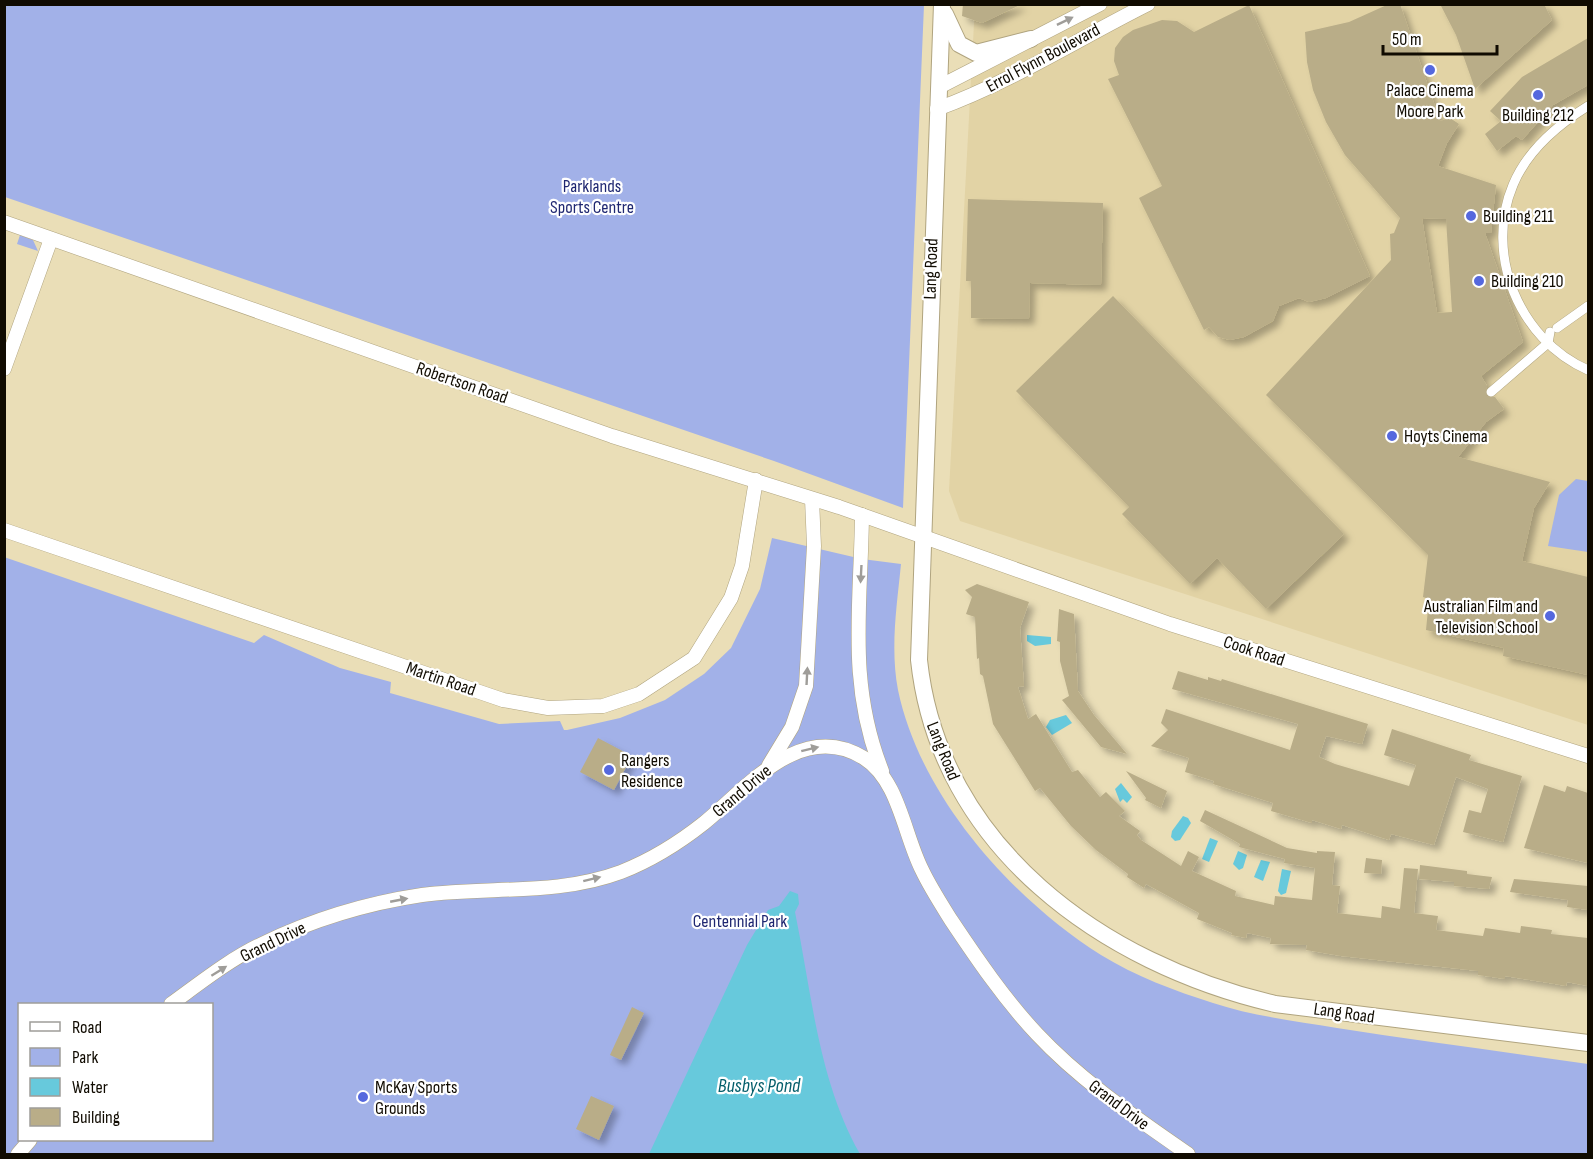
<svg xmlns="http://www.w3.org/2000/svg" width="1593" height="1159" font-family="'Sofia Sans Condensed',sans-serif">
  <defs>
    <filter id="shadow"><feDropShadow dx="5.5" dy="5.5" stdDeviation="3" flood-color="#0004"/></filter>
  </defs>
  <rect width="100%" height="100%" fill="#eadeb7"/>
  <!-- built -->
  <path fill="#e2d3a5" d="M975,5H1588V725L960,521L949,491Z"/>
  <!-- green -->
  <g fill="#a2b1e8" fill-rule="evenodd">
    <path d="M5,4L924,5L903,508L774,461L5,197Z"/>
    <path d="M20,235L33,240L38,251L17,244Z"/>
    <path d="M1576,479L1588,481V552L1548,546L1559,495Z"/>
    <path d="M772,538L862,559L901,564C897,605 890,648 898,690C920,796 1011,898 1101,955C1135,976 1175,991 1213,1003C1252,1016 1296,1021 1337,1028C1421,1041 1505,1052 1588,1064V1154H5L4,557L254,643L264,635L340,668L391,682L390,693L499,724L560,721L564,730H567L620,718L665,700L704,674L731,648L760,589ZM20,1004H212V1140H20Z"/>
  </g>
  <!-- water -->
  <g fill="#67c9dc">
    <path d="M1027,635L1051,637V644L1035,646L1027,641Z"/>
    <path d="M1066,715L1072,723L1052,735L1046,727L1050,720Z"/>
    <path d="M1121,783L1132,797L1127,803L1123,799L1120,802L1115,789Z"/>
    <path d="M1183,816L1188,818L1191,823L1180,840L1175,841L1171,837L1172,831Z"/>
    <path d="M1210,838L1218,841L1209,862L1202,859Z"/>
    <path d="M1238,851L1247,855L1243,868L1239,870L1233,864Z"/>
    <path d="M1261,860L1270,862L1263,881L1254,877Z"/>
    <path d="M1282,869L1291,871L1286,893L1281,895L1278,891Z"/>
    <path d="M790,891L798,894L799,904L795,912C812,994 818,1080 860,1154H649L747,945L768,910L779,906Z"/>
  </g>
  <!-- building -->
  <g fill="#b9ad88" fill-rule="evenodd" filter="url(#shadow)">
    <path d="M963,4H1022L982,23L962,16Z"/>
    <path d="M1389,4H1400L1440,121L1450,118L1459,124L1447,143L1438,166L1496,185L1491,233H1485L1523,342L1481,376L1487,386L1486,396L1495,397L1504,409L1486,422L1458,457L1550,482L1534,508L1522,561L1588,577V675L1503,656L1504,648L1426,630L1429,599L1423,597L1428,555L1266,395L1391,260L1390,234L1394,233L1400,218L1345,155L1326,122L1313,90L1307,62L1305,32L1349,22ZM1422,218L1446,219L1452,312L1437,313Z"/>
    <path d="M1440,4H1544L1552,20L1475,89L1456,35Z"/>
    <path d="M1249,5L1370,276L1326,298L1309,302L1299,298L1279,306L1273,321L1244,337L1230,340L1218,337L1209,327L1204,330L1139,198L1162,186L1108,79L1119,75L1114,61L1115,48L1123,37L1133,30L1162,20L1177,21L1194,32Z"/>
    <path d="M1588,38V85L1553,105L1522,140L1516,136L1497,151L1485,134L1501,121L1490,111L1522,77Z"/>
    <path d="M968,199L1103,203L1101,285L1030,283L1029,319L971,318V281H966Z"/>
    <path d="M1113,296L1344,534L1266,609L1217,558L1190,584L1122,514L1129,507L1016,391Z"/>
    <path d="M977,584L1029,602L1020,628L1024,686L1018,687L1028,719L1036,714L1072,772L1078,770L1100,797L1106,792L1125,811L1119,816L1140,831L1137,835L1141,840L1181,866L1188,851L1199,857L1192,871L1236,891L1235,896L1274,905L1275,896L1312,900L1315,868L1284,863L1285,859L1239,847L1240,844L1200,821L1205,810L1287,848L1317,853V851L1335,852L1332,885L1340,886L1337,913L1381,918L1382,906L1400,909L1404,868L1418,869L1414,913L1438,916L1436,930L1483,936L1485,928L1520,933L1521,926L1552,930L1551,934L1588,938V986L1567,982L1566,986L1555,984L1505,976V979L1478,975V971L1341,956L1306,950L1307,945L1270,944L1271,938L1247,933L1246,938L1231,935L1232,933L1197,919L1199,913L1146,884L1144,888L1127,877L1128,874L1096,850L1071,826L1040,788L1035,791L993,724L983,676L980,674L979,658L977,659L975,617L966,614L972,597L965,590Z"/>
    <path d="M1059,609L1074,614L1078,691L1094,715L1127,754L1101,747L1062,700L1069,696L1060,661V642L1057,641Z"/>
    <path d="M1178,671L1208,680V677L1221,681L1222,679L1368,724L1362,744L1326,736L1319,757L1335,764L1409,786L1416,765L1384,755L1392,729L1471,755L1469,760L1522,776L1503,842L1463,832L1469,810L1481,813L1488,789L1456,777L1434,845L1391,834L1389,840L1342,825L1341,829L1312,820V823L1271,811L1273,803L1213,784L1214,781L1185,772L1189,758L1151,746L1168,730L1161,723L1166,709L1290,750L1298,724L1172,689Z"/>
    <path d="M598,738L632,756L614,790L580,772Z"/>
    <path d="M1126,771L1167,791L1161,808L1145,800L1146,798Z"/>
    <path d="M1544,785L1565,792L1567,786L1588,793V863L1524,848Z"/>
    <path d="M1366,858L1382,860L1381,874L1364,873Z"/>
    <path d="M1420,865L1467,871V874L1492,877L1489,889L1454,886V882L1419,879Z"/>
    <path d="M1514,879L1588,886V910L1567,907L1568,900L1510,892Z"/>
    <path d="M632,1007L644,1013L621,1060L610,1055Z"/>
    <path d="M591,1096L614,1106L599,1140L576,1129Z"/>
  </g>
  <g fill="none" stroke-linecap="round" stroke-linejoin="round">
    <defs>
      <g id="pedestrian">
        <path d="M1588,106C1559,124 1527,151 1513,185C1484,254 1519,340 1588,370"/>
        <path d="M1557,328L1588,306"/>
        <path d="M1491,392L1548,343L1550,332"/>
      </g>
      <g id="minor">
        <path d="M939,87L1100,4"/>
        <path d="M937,109C1011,82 1078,39 1148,4"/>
        <path d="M4,222L612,436L839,507L1170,624L1588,756"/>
        <path d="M4,369L51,239"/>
        <path d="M862,515C861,606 847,683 882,771"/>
        <path d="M4,530L503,700L548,708L603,706L639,694L694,658L731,598L742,566L756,480"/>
        <path d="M769,765L792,727L806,686L814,546L812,499"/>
        <path d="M171,1004C200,983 230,959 262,944C312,920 368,903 422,895C488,886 557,896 621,872C649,861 680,842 704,823C747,788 801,719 864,758C899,780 904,835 922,870C930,887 941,904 951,920C977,959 1005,1000 1037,1034C1081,1081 1135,1117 1188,1154"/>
        <path d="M18,1154L30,1140"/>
      </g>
      <g id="tertiary">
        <path d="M942,4L919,660C939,847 1103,964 1275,1004L1588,1043"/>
        <path d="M945,14L959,44L976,53L1031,39"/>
      </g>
    </defs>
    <!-- pedestrian casing -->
    <use href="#pedestrian" stroke="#b0a47f" stroke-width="10"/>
    <!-- minor casing -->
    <use href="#minor" stroke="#b0a47f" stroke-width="15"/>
    <!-- tertiary casing -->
    <use href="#tertiary" stroke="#b0a47f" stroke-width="18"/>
    <!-- pedestrian -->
    <use href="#pedestrian" stroke="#fff" stroke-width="9"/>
    <!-- minor -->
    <use href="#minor" stroke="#fff" stroke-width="14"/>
    <!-- tertiary -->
    <use href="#tertiary" stroke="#fff" stroke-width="16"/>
  </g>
  <!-- one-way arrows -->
  <defs><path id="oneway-solid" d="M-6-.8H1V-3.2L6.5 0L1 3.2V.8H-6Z" transform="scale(1.5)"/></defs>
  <g fill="#9f9d99">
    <use href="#oneway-solid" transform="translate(1065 21) rotate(-26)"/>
    <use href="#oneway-solid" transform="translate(861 574) rotate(93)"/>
    <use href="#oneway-solid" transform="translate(807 676) rotate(-87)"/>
    <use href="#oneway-solid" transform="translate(810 749) rotate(-14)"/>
    <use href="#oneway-solid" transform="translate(592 879) rotate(-14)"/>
    <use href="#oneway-solid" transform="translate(399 900) rotate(-11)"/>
    <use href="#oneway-solid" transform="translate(219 971) rotate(-32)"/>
  </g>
  <!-- markers -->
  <g fill="#5568de" stroke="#fff" stroke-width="2">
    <circle cx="1430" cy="70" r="6"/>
    <circle cx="1538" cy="95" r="6"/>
    <circle cx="1471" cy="216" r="6"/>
    <circle cx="1479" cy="281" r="6"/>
    <circle cx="1392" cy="436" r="6"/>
    <circle cx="1550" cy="616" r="6"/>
    <circle cx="609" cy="770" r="6"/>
    <circle cx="363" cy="1097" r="6"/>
  </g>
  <g text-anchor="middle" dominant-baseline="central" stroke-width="4.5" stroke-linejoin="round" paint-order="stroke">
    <!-- street labels -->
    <g font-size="18" fill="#100b01" stroke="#fff">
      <text transform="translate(1043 58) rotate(-28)">Errol Flynn Boulevard</text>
      <text transform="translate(931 269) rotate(-88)">Lang Road</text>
      <text transform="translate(462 383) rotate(19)">Robertson Road</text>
      <text transform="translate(1254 651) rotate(18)">Cook Road</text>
      <text transform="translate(441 679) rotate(19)">Martin Road</text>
      <text transform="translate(943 751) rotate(68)">Lang Road</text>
      <text transform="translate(742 791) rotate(-40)">Grand Drive</text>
      <text transform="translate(273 942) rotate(-26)">Grand Drive</text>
      <text transform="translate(1344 1013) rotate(8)">Lang Road</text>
      <text transform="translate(1119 1105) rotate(37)">Grand Drive</text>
    </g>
    <!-- poi labels -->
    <g font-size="18" fill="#100b01" stroke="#fff" text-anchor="start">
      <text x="1430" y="90" text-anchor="middle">Palace Cinema<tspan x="1430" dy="21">Moore Park</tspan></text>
      <text x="1538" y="115" text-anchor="middle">Building 212</text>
      <text x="1483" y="216">Building 211</text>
      <text x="1491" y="281">Building 210</text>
      <text x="1404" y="436">Hoyts Cinema</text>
      <text x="1538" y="606" text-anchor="end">Australian Film and<tspan x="1538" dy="21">Television School</tspan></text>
      <text x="621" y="760">Rangers<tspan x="621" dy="21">Residence</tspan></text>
      <text x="375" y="1087">McKay Sports<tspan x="375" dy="21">Grounds</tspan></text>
    </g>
    <!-- park labels -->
    <g font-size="18" fill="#1f2771" stroke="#fff">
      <text x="592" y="186">Parklands<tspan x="592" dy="21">Sports Centre</tspan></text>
      <text x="740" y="921">Centennial Park</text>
    </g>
    <!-- water labels -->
    <g font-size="20" font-style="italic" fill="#055e6b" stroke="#fff">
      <text x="759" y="1086">Busbys Pond</text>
    </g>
  </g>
  <!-- border -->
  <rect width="1593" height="1159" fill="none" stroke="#100b01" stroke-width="12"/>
  <!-- legend -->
  <rect x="18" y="1003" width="195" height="138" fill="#ffffff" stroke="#9f9d99" stroke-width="1.5"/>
  <rect x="30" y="1022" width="30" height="9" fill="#ffffff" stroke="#9f9d99" stroke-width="1.5"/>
  <text x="72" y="1033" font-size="18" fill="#100b01">Road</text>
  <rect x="30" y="1048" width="30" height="18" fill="#a2b1e8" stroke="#9f9d99" stroke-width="1.5"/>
  <text x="72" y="1063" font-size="18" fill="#100b01">Park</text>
  <rect x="30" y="1078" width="30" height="18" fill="#67c9dc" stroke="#9f9d99" stroke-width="1.5"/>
  <text x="72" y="1093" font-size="18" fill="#100b01">Water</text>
  <rect x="30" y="1108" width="30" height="18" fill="#b9ad88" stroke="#9f9d99" stroke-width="1.5"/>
  <text x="72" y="1123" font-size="18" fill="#100b01">Building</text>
  <!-- scale -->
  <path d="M1383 45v9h114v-9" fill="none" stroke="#100b01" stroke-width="3"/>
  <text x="1392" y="45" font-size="18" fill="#100b01" stroke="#ffffff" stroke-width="4.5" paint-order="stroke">50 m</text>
</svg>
